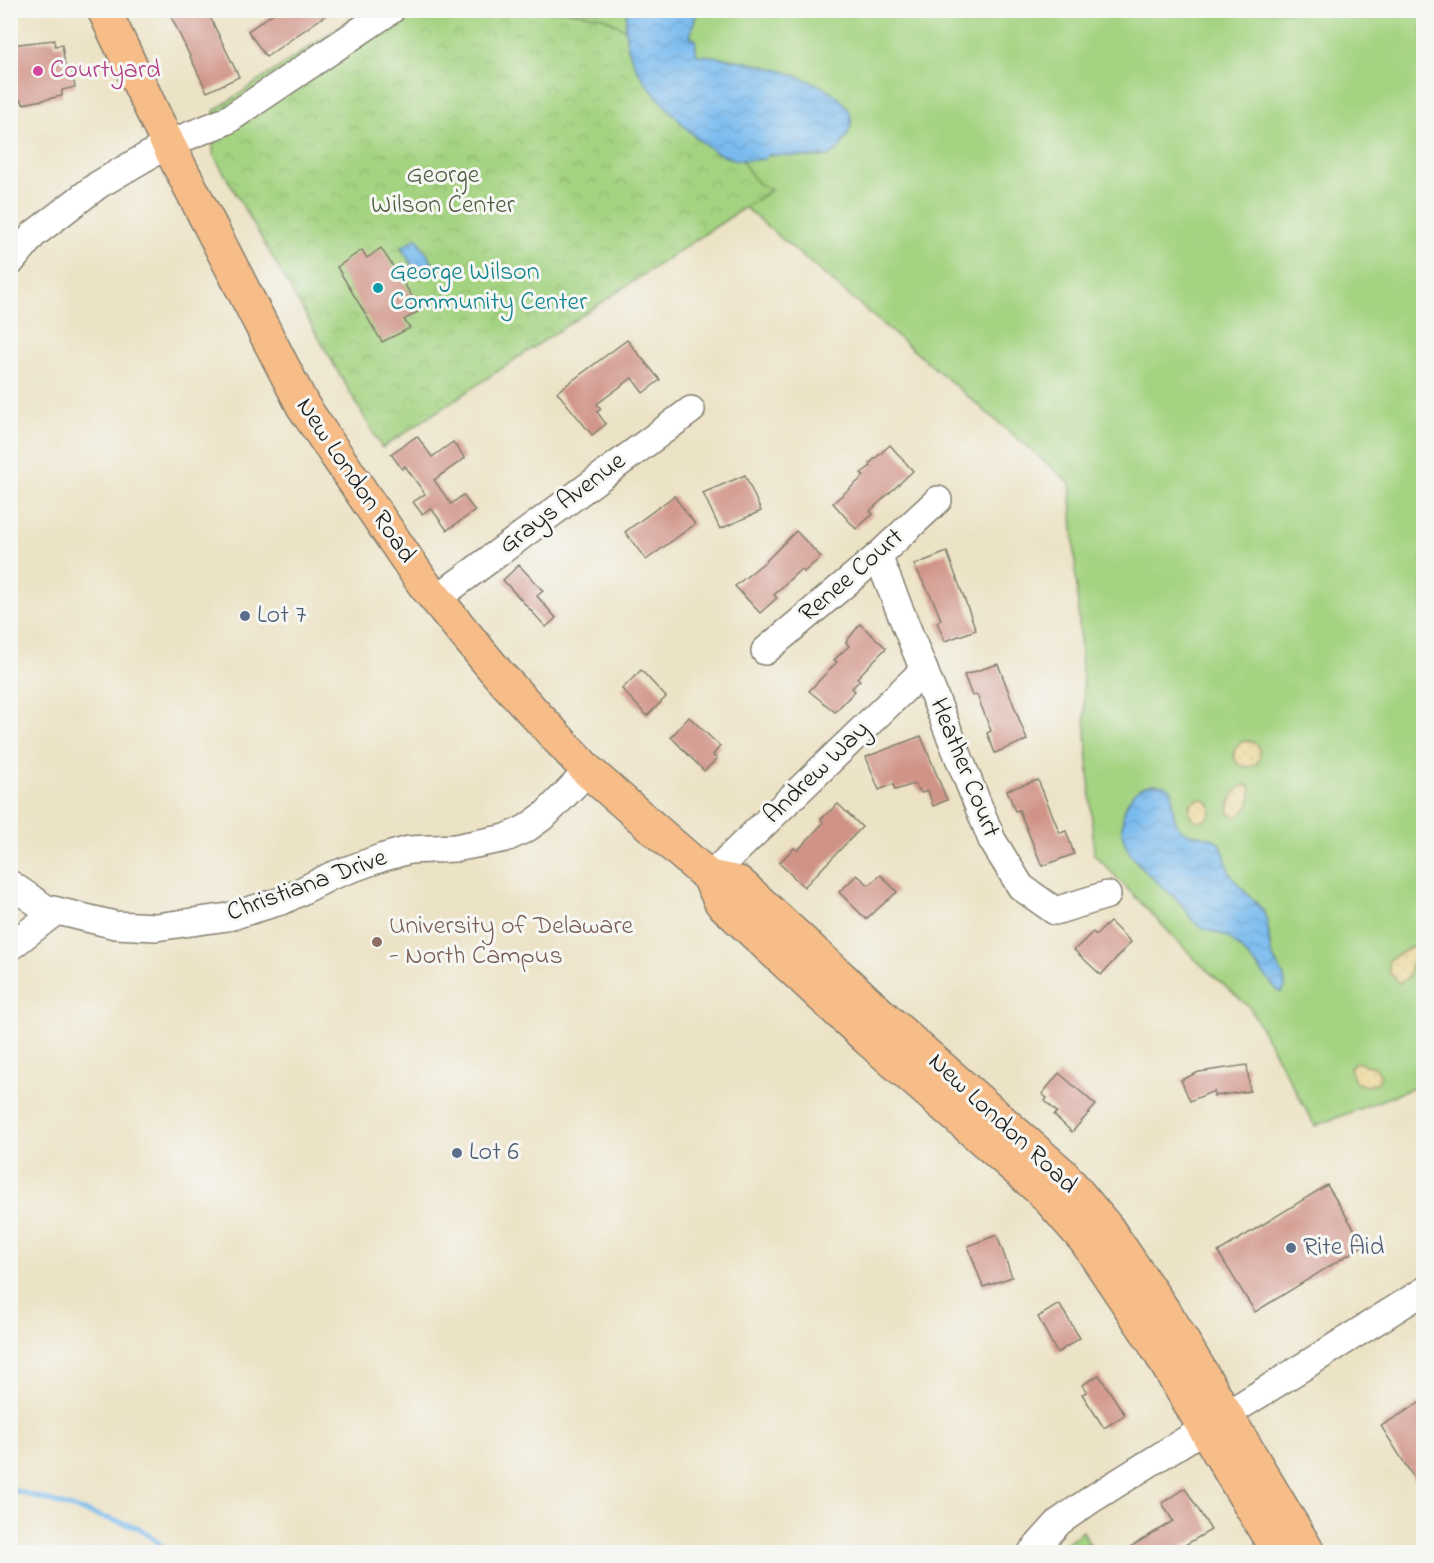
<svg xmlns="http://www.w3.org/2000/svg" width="1434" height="1563" font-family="'Indie Flower',sans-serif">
  <defs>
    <pattern id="sand-dots" width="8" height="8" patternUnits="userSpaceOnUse" patternTransform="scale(1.5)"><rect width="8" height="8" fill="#eeda9e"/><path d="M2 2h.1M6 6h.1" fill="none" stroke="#ccba88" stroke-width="1.8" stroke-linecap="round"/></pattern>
    <pattern id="park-crowns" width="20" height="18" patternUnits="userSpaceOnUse" patternTransform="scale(1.5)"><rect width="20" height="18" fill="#a4d381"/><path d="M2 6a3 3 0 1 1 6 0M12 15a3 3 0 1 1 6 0" fill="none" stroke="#8db56f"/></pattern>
    <pattern id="water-waves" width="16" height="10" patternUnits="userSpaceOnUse" patternTransform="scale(1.5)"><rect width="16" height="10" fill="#7abbef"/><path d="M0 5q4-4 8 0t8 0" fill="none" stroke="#69a0cc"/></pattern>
  </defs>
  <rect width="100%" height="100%" fill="#f6f6f2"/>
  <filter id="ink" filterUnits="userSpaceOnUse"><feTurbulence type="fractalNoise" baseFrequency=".0167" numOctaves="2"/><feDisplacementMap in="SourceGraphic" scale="12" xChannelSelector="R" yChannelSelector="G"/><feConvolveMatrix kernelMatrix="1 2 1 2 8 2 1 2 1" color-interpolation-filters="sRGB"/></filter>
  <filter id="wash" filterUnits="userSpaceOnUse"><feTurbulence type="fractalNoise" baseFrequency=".008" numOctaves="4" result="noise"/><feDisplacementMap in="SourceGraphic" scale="24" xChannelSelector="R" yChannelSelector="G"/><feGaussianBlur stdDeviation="1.35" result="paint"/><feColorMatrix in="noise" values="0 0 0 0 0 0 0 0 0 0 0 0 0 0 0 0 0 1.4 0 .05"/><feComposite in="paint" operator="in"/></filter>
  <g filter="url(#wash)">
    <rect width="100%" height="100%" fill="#ece2c5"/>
    <!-- grass -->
    <path fill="#a4d381" stroke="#60784e" stroke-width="1.5" d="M554,11H1423V1084L1315,1126L1250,1008L1197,961L1094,854L1070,483L557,48Z"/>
    <!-- sand -->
    <g fill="url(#sand-dots)" stroke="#857b5d" stroke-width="1.5">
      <circle cx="1247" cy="754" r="13"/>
      <path d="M1244,785L1250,786C1253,798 1248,813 1235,817L1229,813C1227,803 1235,789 1244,785Z"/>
      <circle cx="1200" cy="810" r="11"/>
      <path d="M1411,947L1416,948L1417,953L1410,967L1409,977L1399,983L1389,972V960Z"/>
      <path d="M1356,1062L1376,1068L1381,1076L1377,1083L1367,1086L1356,1083L1350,1068Z"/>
    </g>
    <!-- park -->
    <g fill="url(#park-crowns)" stroke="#60784e" stroke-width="1.5">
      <path d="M363,11H565L603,17L634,34L725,136L757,183L771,190L382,448L213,154L214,111Z"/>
      <path d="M1082,1531L1094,1552H1057Z"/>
    </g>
    <!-- water -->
    <g fill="url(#water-waves)" stroke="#4b6c86" stroke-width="1.5">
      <path d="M627,11H697L690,37L695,39L697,55C727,56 875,81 848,133C843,143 839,153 827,156C816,159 783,154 767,155L765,159C754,160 740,162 729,158C707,150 693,135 678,119C648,89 618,56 627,11Z"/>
      <path d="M417,238L435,267L419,277L401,247Z"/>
      <path d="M1154,784L1165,785L1172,790C1173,800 1172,814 1176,822C1184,841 1209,831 1219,843C1226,851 1225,864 1230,873C1238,888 1253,897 1263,911C1271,924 1267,941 1272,955C1275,965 1292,981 1282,992H1279C1263,974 1247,953 1229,938C1220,931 1208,933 1199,926C1191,921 1188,912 1182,905C1156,876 1110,856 1125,809C1130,794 1138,786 1154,784Z"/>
    </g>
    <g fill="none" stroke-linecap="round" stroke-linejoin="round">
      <!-- stream -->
      <path stroke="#7abbef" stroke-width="5" d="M10,1489L139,1528L170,1552"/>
    </g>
    <g id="blocks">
      <!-- building -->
      <g fill="#d09387">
        <path d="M168,10L207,11L239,77L207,92Z"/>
        <path d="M278,10H333L266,57L248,31Z"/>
        <path d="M54,40L55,46L62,45L66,72L72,71L75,87L62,90V96L23,104L22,100L10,101V45Z"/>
        <path d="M381,248L421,310L404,320L410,328L382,342L337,267L362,250L367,258Z"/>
        <path d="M627,340L660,380L643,393L632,378L597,404L601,409L597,412L606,424L592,435L557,392Z"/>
        <path d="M417,436L432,457L453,442L465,458L434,480L451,504L463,495L475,511L447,530L431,508L422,514L413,502L425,494L405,466L402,469L391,454Z"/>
        <path d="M890,445L913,471L870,511L873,514L856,529L833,503L864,476L861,473L871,466L870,463Z"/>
        <path d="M745,475L761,511L720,529L703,493Z"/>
        <path d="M674,496L695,524L646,560L625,532Z"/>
        <path d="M796,531L821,557L804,572L801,569L786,583L774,595L777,598L760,613L735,586L766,561Z"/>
        <path d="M947,552L976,630L945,641L937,622L941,620L934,602L914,565Z"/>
        <path d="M519,565L543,591L537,596L556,618L546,627L503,580Z"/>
        <path d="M860,624L886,648L857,678L860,680L852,688L855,691L835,712L809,691L837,662L834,660L849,646L846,642Z"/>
        <path d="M998,664L1027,740L995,753L987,733L991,731L977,695L972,696L964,675Z"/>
        <path d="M641,670L666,697L647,716L622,689Z"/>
        <path d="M689,717L720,746L713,755L717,759L704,771L671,737Z"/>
        <path d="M921,736L947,800L933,806L928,790L922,793L914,784L895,790L893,784L879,790L866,757Z"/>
        <path d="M1038,780L1060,833L1066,831L1074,854L1042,866L1019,810L1015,811L1007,790Z"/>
        <path d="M838,804L862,827L804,887L779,863L794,848L798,850L823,823L821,819Z"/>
        <path d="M857,875L869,885L881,875L897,892L866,919L839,892Z"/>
        <path d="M1110,922L1131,942L1101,975L1074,950L1093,932L1096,935Z"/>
        <path d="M1247,1065L1250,1091L1214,1096V1091L1190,1101L1181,1080L1199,1072Z"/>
        <path d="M1059,1073L1096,1105L1072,1132L1054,1115L1057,1112L1045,1101L1047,1098L1042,1094Z"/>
        <path d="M1327,1185L1364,1245L1255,1312L1218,1252Z"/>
        <path d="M997,1235L1012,1277L983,1287L968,1246Z"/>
        <path d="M1059,1304L1080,1338L1057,1353L1038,1317Z"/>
        <path d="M1099,1375L1125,1415L1104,1428L1082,1394L1087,1392L1082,1385Z"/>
        <path d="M1424,1400V1494L1381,1426Z"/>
        <path d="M1185,1488L1211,1530L1173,1552H1122L1173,1521L1162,1503Z"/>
      </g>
    </g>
  </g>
  <g filter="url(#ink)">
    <use href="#blocks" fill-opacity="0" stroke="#847f70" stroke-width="1.5"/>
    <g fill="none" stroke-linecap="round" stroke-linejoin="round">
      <defs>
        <g id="minor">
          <path d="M10,263L34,234L98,185L168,144L226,121L391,10"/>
          <path d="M878,556L992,840L1021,887L1055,911L1107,895"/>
          <path d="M436,599L691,410"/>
          <path d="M765,651L878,556L938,500"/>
          <path d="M709,877L924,670"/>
          <path d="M10,884L45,908L115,925L156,927L228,917L284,900L331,876L381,858L409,850L455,848L506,838L527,828L545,815L588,771"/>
          <path d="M10,947L56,911"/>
          <path d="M1032,1552L1059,1522L1092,1499L1424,1291"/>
        </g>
        <g id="major">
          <path d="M104,10L168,144L303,406L423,583L499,675L588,771L709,877L721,902L869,1040L1044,1193L1086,1241L1153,1341L1278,1552"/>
          <path d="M709,877L739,883L888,1021L1062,1174L1107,1228L1171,1322L1308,1552"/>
        </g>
      </defs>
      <!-- minor casing -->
      <use href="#minor" stroke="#847f70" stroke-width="30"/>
      <!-- major casing -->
      <use href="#major" stroke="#847f70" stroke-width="36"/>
      <!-- minor -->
      <use href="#minor" stroke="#fff" stroke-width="27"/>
      <!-- major -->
      <use href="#major" stroke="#f7bd88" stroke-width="33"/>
    </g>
  </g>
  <!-- markers -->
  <circle fill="#d1479c" stroke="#f6f6f2" stroke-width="2" cx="38" cy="71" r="6"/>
  <circle fill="#0f9aa8" stroke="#f6f6f2" stroke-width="2" cx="378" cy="288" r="6"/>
  <g fill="#5c6f8a" stroke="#f6f6f2" stroke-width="2">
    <circle cx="245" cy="616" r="6"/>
    <circle cx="457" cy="1153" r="6"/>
    <circle cx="1291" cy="1248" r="6"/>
  </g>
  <circle fill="#8d6e63" stroke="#f6f6f2" stroke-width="2" cx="377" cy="942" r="6"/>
  <g text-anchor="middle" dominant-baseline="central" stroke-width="6" stroke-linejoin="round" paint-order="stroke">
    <!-- hotel labels -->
    <g font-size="26" fill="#b23c85" stroke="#f6f6f2" text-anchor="start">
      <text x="50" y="71">Courtyard</text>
    </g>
    <!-- park labels -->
    <g font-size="26" fill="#4c5c3f" stroke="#f6f6f2">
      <text x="443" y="176">George<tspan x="443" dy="30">Wilson Center</tspan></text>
    </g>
    <!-- culture labels -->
    <g font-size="26" fill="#0d838f" stroke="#f6f6f2" text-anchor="start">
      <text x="390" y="273">George Wilson<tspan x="390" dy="30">Community Center</tspan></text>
    </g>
    <!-- street labels -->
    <g font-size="26" fill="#1c1c1c" stroke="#f6f6f2">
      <text transform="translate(355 481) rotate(56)">New London Road</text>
      <text transform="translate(563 504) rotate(-37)">Grays Avenue</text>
      <text transform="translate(852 576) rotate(-41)">Renee Court</text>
      <text transform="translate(964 768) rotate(68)">Heather Court</text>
      <text transform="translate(817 773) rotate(-44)">Andrew Way</text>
      <text transform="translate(307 886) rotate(-20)">Christiana Drive</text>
      <text transform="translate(1002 1124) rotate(43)">New London Road</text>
    </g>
    <!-- service labels -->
    <g font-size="26" fill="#4e5e75" stroke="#f6f6f2" text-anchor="start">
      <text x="257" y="616">Lot 7</text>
      <text x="469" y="1153">Lot 6</text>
      <text x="1303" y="1248">Rite Aid</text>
    </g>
    <!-- education labels -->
    <g font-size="26" fill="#785e54" stroke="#f6f6f2" text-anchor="start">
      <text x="389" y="927">University of Delaware<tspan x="389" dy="30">- North Campus</tspan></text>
    </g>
  </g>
  <!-- margin -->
  <rect width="1434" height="1563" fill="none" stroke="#f6f6f2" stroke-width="36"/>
</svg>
